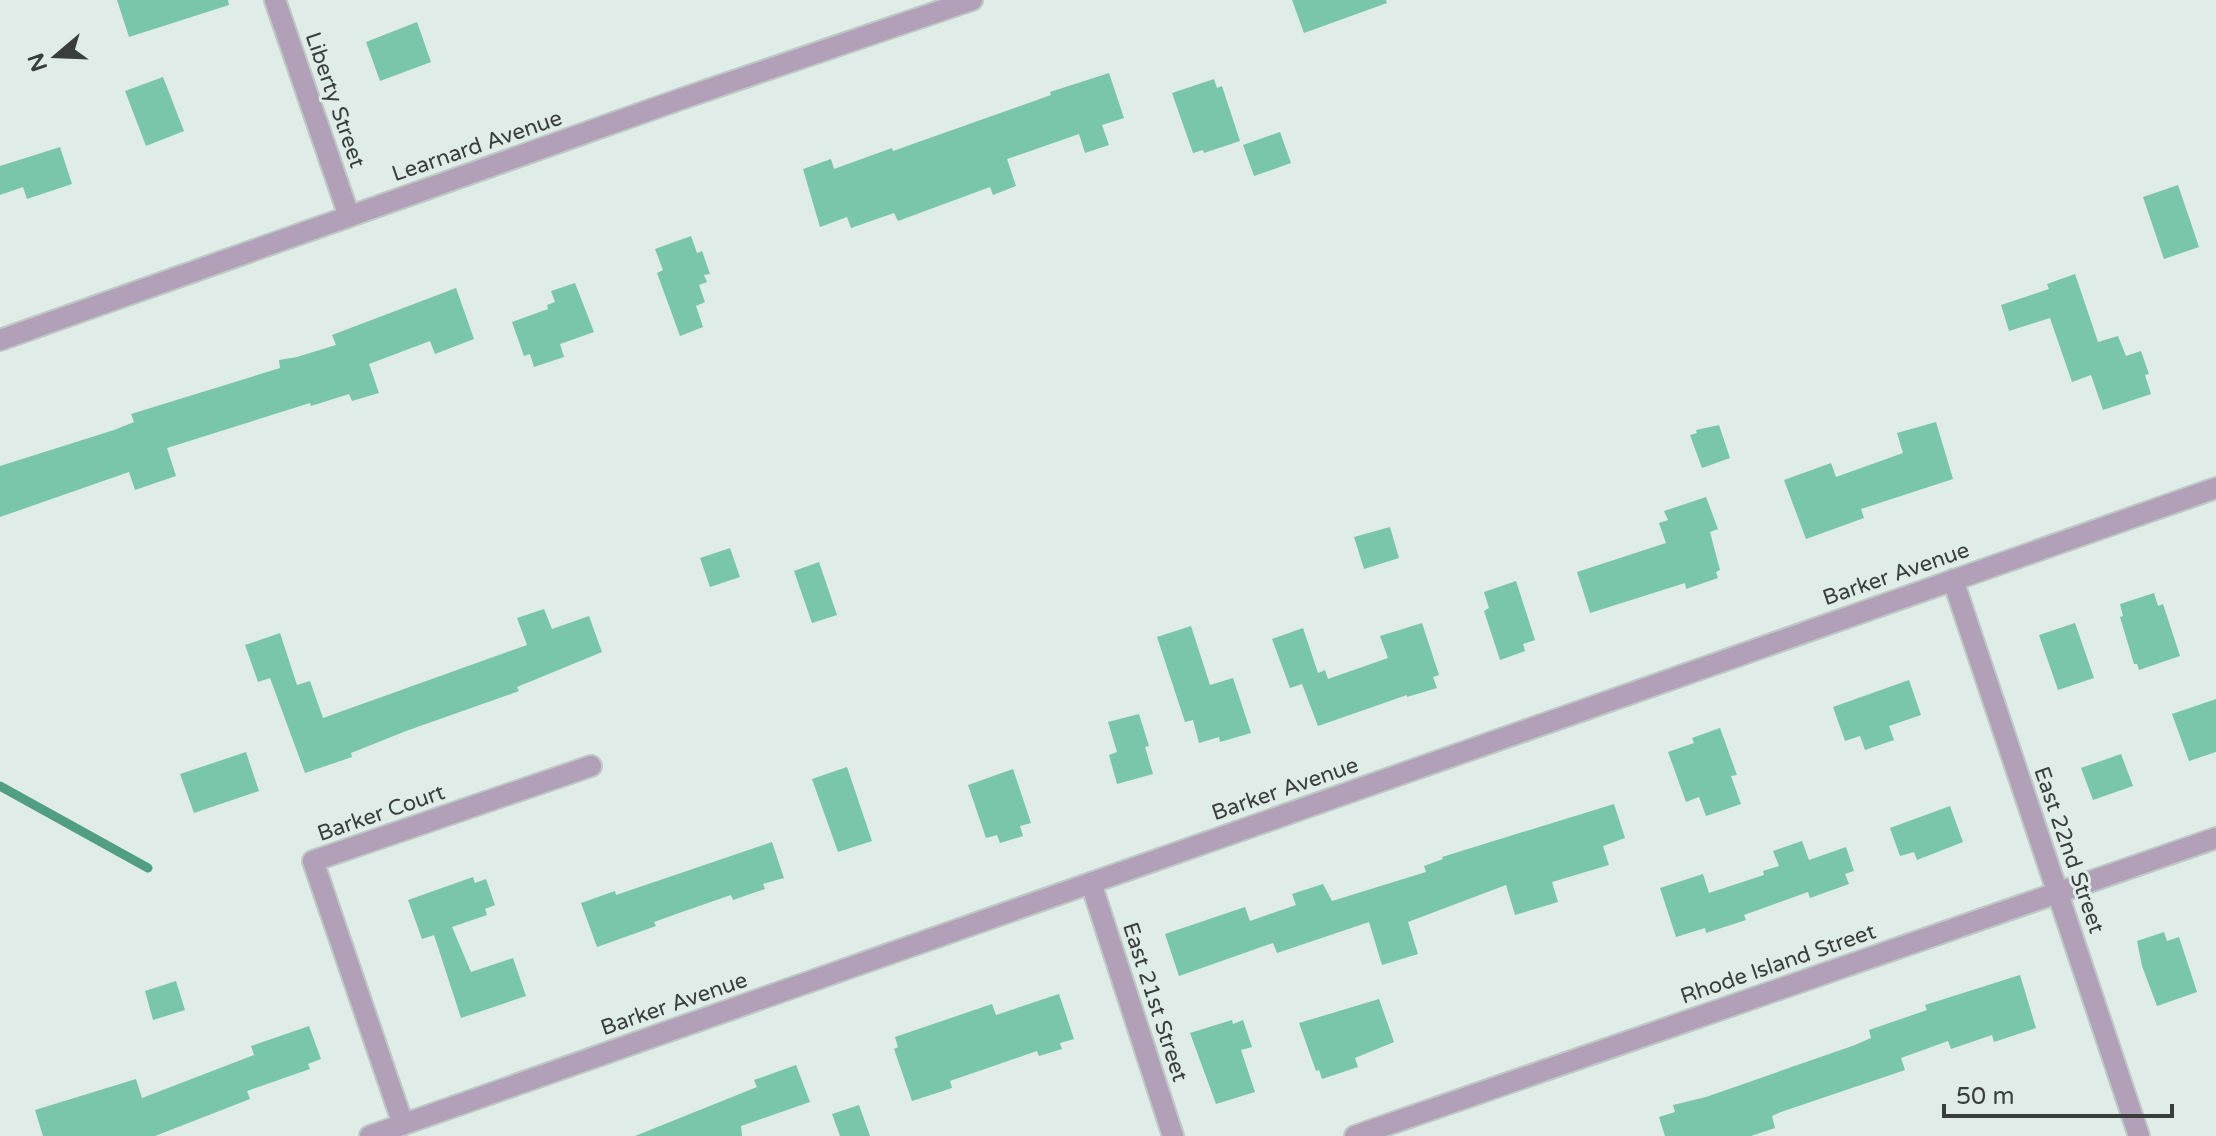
<svg xmlns="http://www.w3.org/2000/svg" width="2216" height="1136" font-family="'Varela Round',sans-serif">
  <rect width="100%" height="100%" fill="#dfece7"/>
  <g fill="none" stroke-linecap="round" stroke-linejoin="round">
    <!-- stream -->
    <path stroke="#519e83" stroke-width="9" d="M0,786L148,868"/>
  </g>
  <!-- building -->
  <g fill="#7ac6aa">
    <path d="M117,0H228L229,5L129,37Z"/>
    <path d="M1292,0H1386L1387,3L1304,33Z"/>
    <path d="M417,22L431,62L380,81L366,42Z"/>
    <path d="M1109,73L1124,118L1102,125L1109,145L1085,153L1079,134L1007,159L1016,186L993,195L990,187L898,221L894,213L851,228L847,217L820,227L803,169L831,159L834,169L892,148L893,151L1051,95L1050,92Z"/>
    <path d="M163,77L184,131L146,146L125,91Z"/>
    <path d="M1214,79L1217,88L1222,86L1240,141L1204,153L1203,150L1193,153L1172,93Z"/>
    <path d="M1280,132L1291,163L1254,176L1243,145Z"/>
    <path d="M60,147L72,184L27,199L23,187L0,195V166Z"/>
    <path d="M2178,185L2199,247L2164,259L2143,197Z"/>
    <path d="M691,236L697,253L702,251L710,274L704,275L707,282L699,285L705,302L696,306L703,327L680,336L657,273L663,270L655,249Z"/>
    <path d="M2075,274L2098,342L2118,336L2126,356L2141,351L2149,374L2145,375L2151,394L2103,410L2091,375L2072,382L2050,318L2009,331L2001,305L2049,289L2047,284Z"/>
    <path d="M575,283L594,332L560,344L564,357L534,367L530,354L524,356L512,322L548,309L547,305L555,302L551,291Z"/>
    <path d="M456,288L474,339L435,354L430,341L369,364L379,393L352,401L349,394L311,406L310,403L167,448L176,476L135,490L129,472L0,517V466L114,430L134,422L131,414L280,368L279,360L297,357L336,345L332,335Z"/>
    <path d="M1936,422L1953,479L1861,509L1864,518L1806,539L1784,480L1831,463L1836,477L1903,453L1897,433Z"/>
    <path d="M1719,425L1730,458L1702,468L1690,435L1697,433L1696,430Z"/>
    <path d="M1706,497L1718,529L1710,532L1720,570L1716,572L1718,578L1686,589L1685,583L1590,613L1577,572L1666,543L1659,523L1668,520L1664,511Z"/>
    <path d="M1390,527L1399,558L1364,569L1354,537Z"/>
    <path d="M730,548L740,577L710,587L700,558Z"/>
    <path d="M819,562L837,615L812,623L794,571Z"/>
    <path d="M1516,581L1535,640L1523,644L1525,651L1500,660L1484,611L1489,608L1484,592Z"/>
    <path d="M2154,593L2158,606L2163,604L2180,656L2139,670L2137,664H2134L2120,617L2123,616L2120,604Z"/>
    <path d="M544,609L552,629L589,616L602,652L517,687L519,691L406,731L351,753L352,757L305,773L270,678L258,682L245,645L280,633L297,685L310,681L323,718L527,645L517,618Z"/>
    <path d="M1422,623L1439,675L1433,677L1437,688L1407,697V695L1318,726L1302,684L1290,688L1272,639L1303,628L1318,673L1325,670L1328,679L1388,658L1380,636Z"/>
    <path d="M2075,623L2094,678L2058,690L2039,635Z"/>
    <path d="M1191,626L1210,685L1233,678L1251,733L1220,742L1219,737L1199,743L1193,720L1185,722L1157,637Z"/>
    <path d="M1909,680L1921,715L1889,726L1894,740L1865,750L1860,736L1845,741L1833,707Z"/>
    <path d="M2216,699V752L2189,761L2172,714Z"/>
    <path d="M1139,714L1149,746L1145,747L1153,774L1117,784L1109,755L1117,752L1108,722Z"/>
    <path d="M1720,728L1737,775L1731,776L1741,804L1706,816L1699,797L1686,802L1668,752L1694,743L1692,738Z"/>
    <path d="M246,752L259,791L194,813L180,774Z"/>
    <path d="M2121,754L2133,786L2093,800L2081,768Z"/>
    <path d="M847,767L872,841L838,852L812,779Z"/>
    <path d="M1013,769L1031,823L1020,826L1023,836L1000,843L997,835L986,838L968,785Z"/>
    <path d="M1614,804L1625,838L1603,846L1609,865L1552,882L1558,902L1515,915L1506,885L1408,922L1418,954L1382,965L1369,922L1277,953L1273,943L1179,976L1165,934L1245,907L1250,921L1296,905L1292,894L1323,884L1332,901L1426,872L1424,866L1443,859L1442,857Z"/>
    <path d="M1950,806L1963,842L1917,860L1914,852L1900,856L1890,828Z"/>
    <path d="M1802,841L1809,860L1846,847L1854,871L1845,874L1849,884L1810,898L1808,892L1744,915L1746,920L1706,933L1705,928L1676,937L1660,888L1703,874L1709,893L1764,875L1763,871L1779,866L1773,851Z"/>
    <path d="M772,842L784,878L763,884L765,889L733,900L731,895L679,913L654,922L656,926L597,947L581,903L615,891L616,895Z"/>
    <path d="M473,877L475,883L486,879L495,905L485,909L487,915L452,927L471,972L513,958L526,996L461,1018L434,935L422,939L408,900Z"/>
    <path d="M2164,932L2167,941L2179,937L2197,992L2157,1006L2142,966L2137,941Z"/>
    <path d="M2020,975L2036,1028L1994,1042L1992,1035L1951,1049L1948,1041L1901,1058L1905,1070L1781,1112L1772,1116L1775,1128L1751,1136H1665L1659,1117L1675,1112L1673,1105L1706,1097L1855,1045L1871,1038L1869,1030L1927,1010L1925,1005Z"/>
    <path d="M176,981L185,1010L153,1020L145,991Z"/>
    <path d="M1059,994L1074,1039L1060,1043L1062,1049L1039,1056L1037,1051L950,1081L952,1088L912,1101L894,1049L898,1047L895,1037L992,1004L996,1015Z"/>
    <path d="M1379,999L1394,1042L1355,1058L1358,1067L1322,1079L1319,1070L1316,1071L1299,1023Z"/>
    <path d="M1232,1020L1233,1024L1243,1020L1252,1047L1241,1050L1255,1092L1216,1104L1190,1033Z"/>
    <path d="M309,1026L321,1059L308,1064L310,1069L247,1091L250,1099L155,1136H43L35,1110L136,1079L142,1098L254,1055L251,1046Z"/>
    <path d="M796,1065L810,1102L741,1126L742,1136H635L757,1087L754,1080Z"/>
    <path d="M859,1105L870,1136H840L832,1114Z"/>
  </g>
  <g fill="none" stroke-linecap="round" stroke-linejoin="round">
    <defs>
      <g id="minor">
        <path d="M275,0L349,216"/>
        <path d="M0,340L681,99L972,0"/>
        <path d="M1953,580L2139,1136"/>
        <path d="M1091,883L1173,1136"/>
        <path d="M403,1124L313,861L591,766"/>
        <path d="M1355,1136L2216,838"/>
      </g>
      <path id="tertiary" d="M370,1136L2216,488"/>
    </defs>
    <!-- minor casing -->
    <use href="#minor" stroke="#bec9c5" stroke-width="24"/>
    <!-- tertiary casing -->
    <use href="#tertiary" stroke="#bec9c5" stroke-width="24"/>
    <!-- minor -->
    <use href="#minor" stroke="#b1a0b8" stroke-width="20"/>
    <!-- tertiary -->
    <use href="#tertiary" stroke="#b1a0b8" stroke-width="20"/>
  </g>
  <g text-anchor="middle" dominant-baseline="central" stroke-width="6" stroke-linejoin="round" paint-order="stroke">
    <!-- street labels -->
    <g font-size="22" fill="#393e3c" stroke="#dfece7">
      <text transform="translate(335 100) rotate(71)">Liberty Street</text>
      <text transform="translate(477 146) rotate(-19)">Learnard Avenue</text>
      <text transform="translate(1896 574) rotate(-19)">Barker Avenue</text>
      <text transform="translate(1285 789) rotate(-19)">Barker Avenue</text>
      <text transform="translate(381 813) rotate(-19)">Barker Court</text>
      <text transform="translate(2069 850) rotate(71)">East 22nd Street</text>
      <text transform="translate(1778 964) rotate(-19)">Rhode Island Street</text>
      <text transform="translate(1155 1002) rotate(72)">East 21st Street</text>
      <text transform="translate(674 1004) rotate(-19)">Barker Avenue</text>
    </g>
  </g>
  <!-- north arrow -->
  <g transform="translate(56 56) rotate(251)" stroke="#dfece7" stroke-width="6" paint-order="stroke">
  <path d="M0-6L14 30L0 20L-14 30Z" fill="#393e3c"/>
  <text y="-12" font-size="22" font-weight="bold" text-anchor="middle" fill="#393e3c">N</text>
  </g>
  <!-- scale -->
  <path d="M1944 1104v12h228v-12" fill="none" stroke="#393e3c" stroke-width="4"/>
  <text x="1956" y="1104" font-size="24" fill="#393e3c" stroke="#dfece7" stroke-width="6" paint-order="stroke">50 m</text>
</svg>
